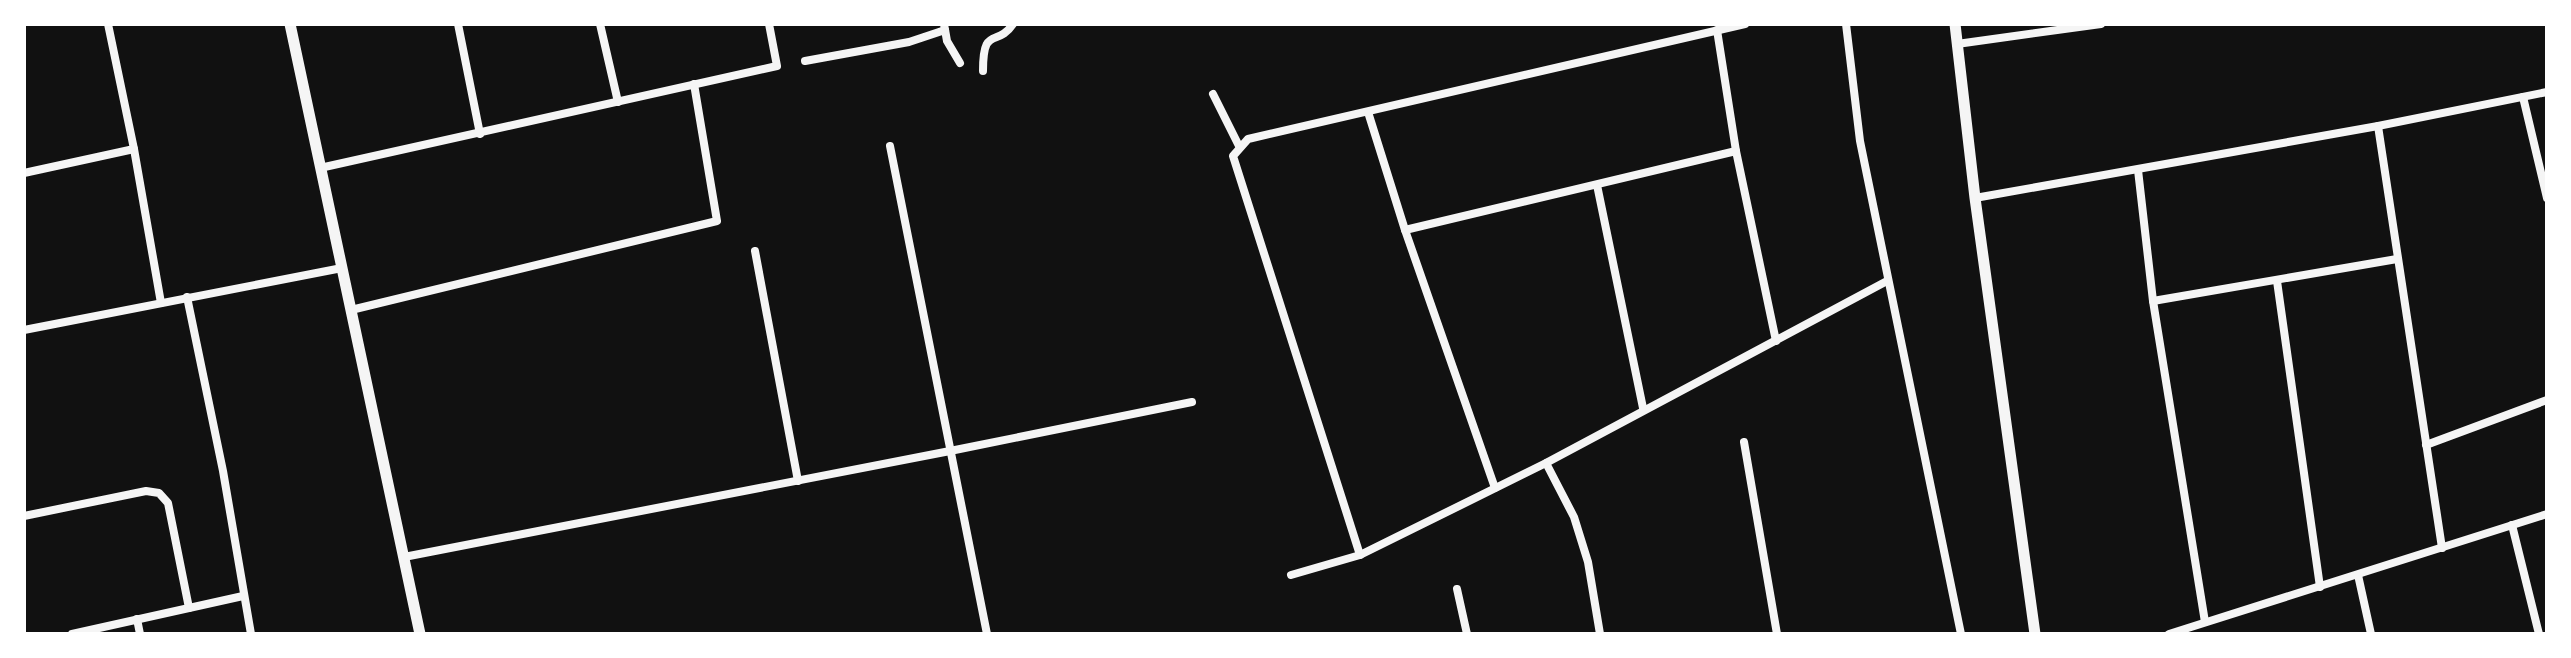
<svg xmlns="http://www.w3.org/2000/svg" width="2571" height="658" font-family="'Asap Condensed',sans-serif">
  <rect width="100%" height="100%" fill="#111"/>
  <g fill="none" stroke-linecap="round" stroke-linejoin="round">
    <!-- minor -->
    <g stroke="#f5f5f5" stroke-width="8">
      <path d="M108,24L134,149L161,303"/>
      <path d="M458,24L480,134"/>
      <path d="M600,24L618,102"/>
      <path d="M944,24L947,41L960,63"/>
      <path d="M1745,24L1248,139L1233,156L1360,555L1546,463L1887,281"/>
      <path d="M1846,24L1860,141L1961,634"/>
      <path d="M1717,30L1736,151L1776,341"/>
      <path d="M1957,44L2101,24"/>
      <path d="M805,61L909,42L945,30"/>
      <path d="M983,71C983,24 997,48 1013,24"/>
      <path d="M1213,94L1239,146"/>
      <path d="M2523,97L2547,198"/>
      <path d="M1368,112L1405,230L1495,488"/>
      <path d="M2378,126L2442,548"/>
      <path d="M890,146L987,634"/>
      <path d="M320,168L777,66L769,24"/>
      <path d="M2138,170L2153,301L2205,622"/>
      <path d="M24,173L134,149"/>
      <path d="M1597,185L1643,408"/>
      <path d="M1975,198L2378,126L2547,92"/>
      <path d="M1405,230L1736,151"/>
      <path d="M755,251L798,481"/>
      <path d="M2277,281L2320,587"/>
      <path d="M187,297L223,471L251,634"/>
      <path d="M2153,301L2397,259"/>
      <path d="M351,310L717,221L694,84"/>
      <path d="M24,330L342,268"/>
      <path d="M1744,442L1777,634"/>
      <path d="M2426,445L2547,400"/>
      <path d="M1546,463L1574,517L1588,562L1600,634"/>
      <path d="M24,516L146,491L159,493L168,503L189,608"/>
      <path d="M2512,525L2539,634"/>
      <path d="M404,557L950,451L1192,402"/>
      <path d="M1291,575L1360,555"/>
      <path d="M2358,575L2371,634"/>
      <path d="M1457,589L1467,634"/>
      <path d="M137,619L140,634"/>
      <path d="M72,634L243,596"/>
      <path d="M2169,634L2547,514"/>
    </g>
    <!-- tertiary -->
    <g stroke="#f5f5f5" stroke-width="11">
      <path d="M290,24L420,634"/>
      <path d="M1955,24L1975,198L2035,634"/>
    </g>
  </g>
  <!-- border -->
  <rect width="2571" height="658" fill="none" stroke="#ffffff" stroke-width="52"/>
</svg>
